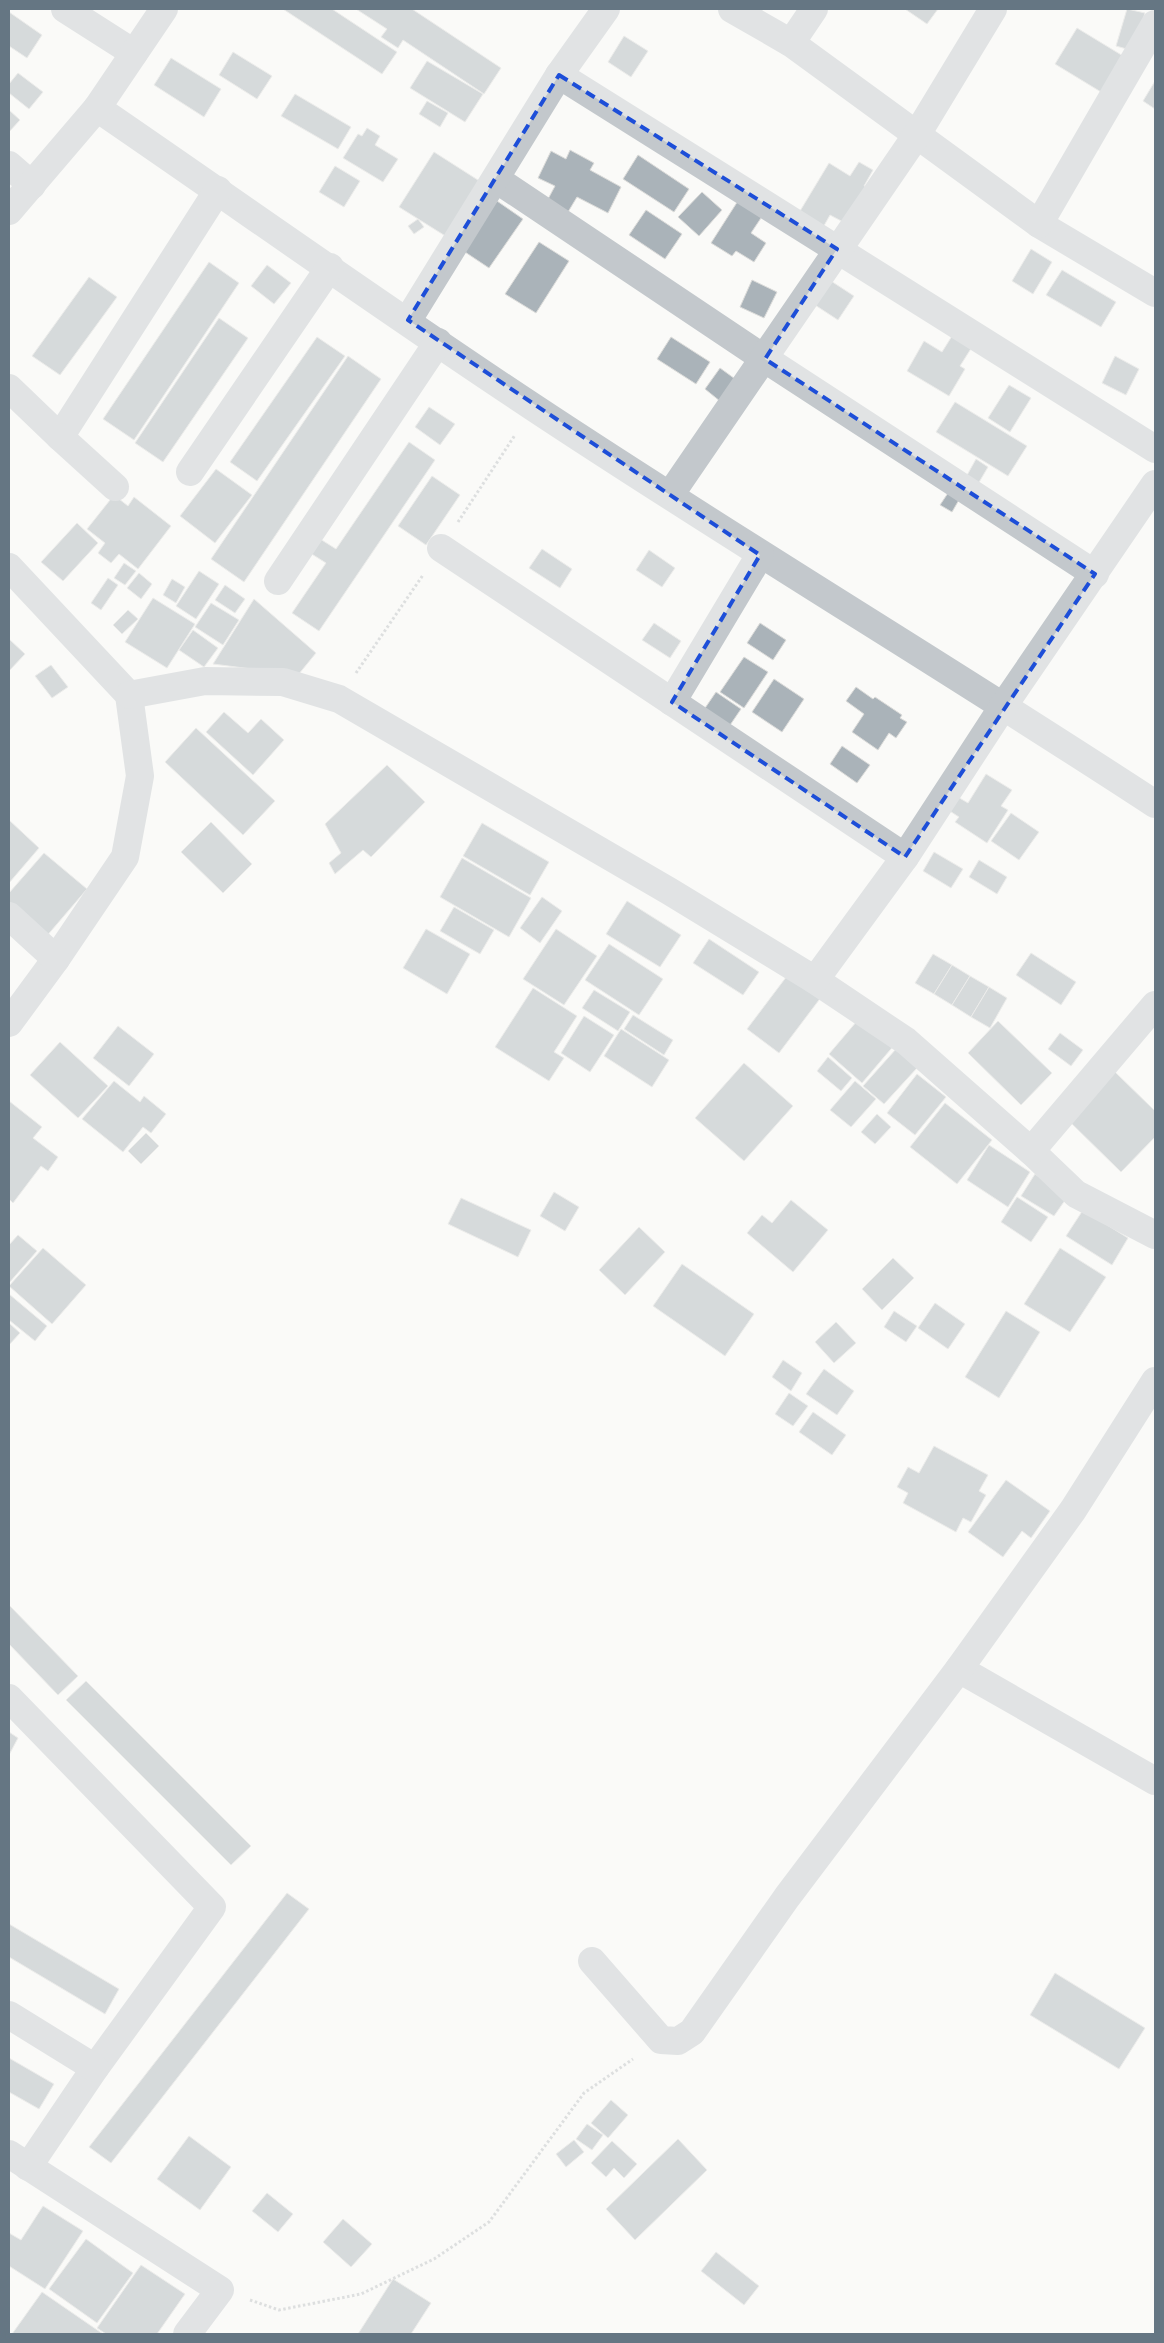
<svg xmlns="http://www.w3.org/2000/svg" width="1164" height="2343" font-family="'Space Grotesk',sans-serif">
  <rect width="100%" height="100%" fill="#fafaf8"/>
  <!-- building -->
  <g fill="#aab3b9" stroke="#dcdcda">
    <path d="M283,9H332L397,52L382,74Z"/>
    <path d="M356,9H412L501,68L484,94L403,40L398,48L381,37L387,29Z"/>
    <path d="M905,9H938L927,24Z"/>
    <path d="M1127,9L1145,13L1134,51L1116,46Z"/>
    <path d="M9,12L42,35L27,58L9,46Z"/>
    <path d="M1077,28L1128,59L1106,95L1055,64Z"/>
    <path d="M624,36L648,51L631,77L608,62Z"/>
    <path d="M233,52L272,76L257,99L219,75Z"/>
    <path d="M171,58L221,89L204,117L154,85Z"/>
    <path d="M427,61L483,94L465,122L410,88Z"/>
    <path d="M18,73L43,92L29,109L9,93V84Z"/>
    <path d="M1155,81V109L1143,101Z"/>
    <path d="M295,94L351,127L338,149L281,116Z"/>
    <path d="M427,101L448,113L440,127L419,114Z"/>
    <path d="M9,110L20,120L9,132Z"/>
    <path d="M367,128L380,136L375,145L398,159L383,182L343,158L358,134L362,136Z"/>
    <path d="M570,150L594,163L590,170L621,187L608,213L577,197L568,212L547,201L555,186L538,178L551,151L566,159Z"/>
    <path d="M434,152L481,182L447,237L399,207Z"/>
    <path d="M638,155L689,189L674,212L623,179Z"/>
    <path d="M859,162L873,170L864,186L868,188L847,224L830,215L821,231L797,216L829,163L850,176Z"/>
    <path d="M335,166L360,181L344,207L319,192Z"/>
    <path d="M702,192L722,210L699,236L678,217Z"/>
    <path d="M743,193L767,209L751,233L766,243L754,262L736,251L732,256L711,243Z"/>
    <path d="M497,201L523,219L489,268L462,250Z"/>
    <path d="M646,210L682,234L665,259L629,235Z"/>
    <path d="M418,219L424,227L414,234L408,226Z"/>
    <path d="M539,242L569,261L536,313L505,294Z"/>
    <path d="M1031,249L1052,262L1033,294L1012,281Z"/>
    <path d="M209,262L239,283L134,440L103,419Z"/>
    <path d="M267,265L291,283L274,304L251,286Z"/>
    <path d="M1062,270L1116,302L1101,327L1046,295Z"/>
    <path d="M89,277L117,297L60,375L32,356Z"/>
    <path d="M752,280L777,292L764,318L740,307Z"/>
    <path d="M831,281L854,296L838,320L815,305Z"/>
    <path d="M219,318L248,338L163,462L135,443Z"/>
    <path d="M952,336L972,347L960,366L965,369L949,396L907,371L924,341L942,352Z"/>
    <path d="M317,337L345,356L257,481L230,462Z"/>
    <path d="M671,337L710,362L696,384L657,359Z"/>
    <path d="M348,356L381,379L244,582L211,559Z"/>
    <path d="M1115,356L1139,369L1126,395L1102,383Z"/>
    <path d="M720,368L742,384L726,406L705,389Z"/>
    <path d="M1009,385L1031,398L1010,432L988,418Z"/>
    <path d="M955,402L1027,446L1008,476L936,432Z"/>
    <path d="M429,407L455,424L440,445L415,427Z"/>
    <path d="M409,442L435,460L319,631L292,613L326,563L307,551L317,537L336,549Z"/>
    <path d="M976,459L988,467L978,484L966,477Z"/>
    <path d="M216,469L252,495L215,543L180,516Z"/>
    <path d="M432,476L460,495L426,545L398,526Z"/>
    <path d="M952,487L963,493L952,512L940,505Z"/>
    <path d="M114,495L128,506L134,497L171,526L138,569L119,554L111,563L98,553L105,543L87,529Z"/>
    <path d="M77,523L98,543L63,581L41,562Z"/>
    <path d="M542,549L572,569L560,588L529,568Z"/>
    <path d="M649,550L675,568L662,587L636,570Z"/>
    <path d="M124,563L136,571L125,585L114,578Z"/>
    <path d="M199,571L219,584L196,619L176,606Z"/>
    <path d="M139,573L152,584L141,599L127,588Z"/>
    <path d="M108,578L118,585L101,610L91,603Z"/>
    <path d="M172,579L185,587L176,603L163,595Z"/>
    <path d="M225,585L245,599L235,613L215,600Z"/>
    <path d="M153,598L195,624L167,668L125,642Z"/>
    <path d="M254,599L316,653L298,675L213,664Z"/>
    <path d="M211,603L239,620L223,645L195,627Z"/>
    <path d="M128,610L138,619L122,634L113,625Z"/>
    <path d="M654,623L681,641L670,658L642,640Z"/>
    <path d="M760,623L786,640L773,660L747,643Z"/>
    <path d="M193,630L218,648L204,667L179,650Z"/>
    <path d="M9,639L25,654L9,671Z"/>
    <path d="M744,657L768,672L744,708L720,692Z"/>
    <path d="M51,665L68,687L52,698L35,676Z"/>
    <path d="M774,679L804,699L782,732L752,712Z"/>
    <path d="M856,687L873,699L875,697L902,715L900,718L907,722L896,738L889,733L878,750L852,732L864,714L846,701Z"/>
    <path d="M716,692L741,709L726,731L701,714Z"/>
    <path d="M224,712L248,733L261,719L284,740L253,775L206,732Z"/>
    <path d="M196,728L275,801L243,835L165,762Z"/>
    <path d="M842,746L870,765L857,783L830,764Z"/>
    <path d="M387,765L425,802L371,857L363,850L335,874L329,863L341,853L325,824Z"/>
    <path d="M986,774L1012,790L1001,806L1008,810L987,843L955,822L959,817L942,806L951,793L968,803Z"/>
    <path d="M1011,813L1039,832L1019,860L991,841Z"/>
    <path d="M9,820L39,848L9,883Z"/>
    <path d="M211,822L252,864L223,893L181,852Z"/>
    <path d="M482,823L549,862L530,895L463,856Z"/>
    <path d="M934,852L963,869L951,888L923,871Z"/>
    <path d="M44,853L87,889L45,938L9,908V893Z"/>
    <path d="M462,858L531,898L509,937L440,897Z"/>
    <path d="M979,860L1007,877L997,894L969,877Z"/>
    <path d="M542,897L562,911L540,943L520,928Z"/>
    <path d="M627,901L681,935L660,967L606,934Z"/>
    <path d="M454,907L494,930L480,954L440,931Z"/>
    <path d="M426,929L470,954L447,994L403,968Z"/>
    <path d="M556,929L597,956L564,1005L523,979Z"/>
    <path d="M709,939L759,972L743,995L693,963Z"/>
    <path d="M609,944L663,979L639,1015L585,980Z"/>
    <path d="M1031,953L1076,982L1061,1005L1016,975Z"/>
    <path d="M933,954L952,965L934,994L915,983Z"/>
    <path d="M952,965L970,976L952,1005L934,994Z"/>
    <path d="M790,972L822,996L779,1053L747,1029Z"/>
    <path d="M970,976L989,987L971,1017L952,1005Z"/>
    <path d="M989,987L1007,998L990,1028L971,1017Z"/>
    <path d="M533,988L577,1016L554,1052L564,1058L549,1081L495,1047Z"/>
    <path d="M594,990L630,1012L618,1031L582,1008Z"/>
    <path d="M863,1014L896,1043L862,1083L829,1054Z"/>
    <path d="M633,1015L673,1040L664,1055L624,1029Z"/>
    <path d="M584,1016L614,1035L590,1072L561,1053Z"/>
    <path d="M998,1021L1052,1073L1021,1105L968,1053Z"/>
    <path d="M118,1026L154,1054L129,1086L93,1058Z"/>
    <path d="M621,1029L669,1060L652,1087L604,1056Z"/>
    <path d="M1060,1033L1083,1050L1071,1066L1048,1049Z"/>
    <path d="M60,1042L108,1086L78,1118L30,1075Z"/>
    <path d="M896,1049L917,1068L884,1104L863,1086Z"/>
    <path d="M828,1057L852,1078L841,1091L817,1071Z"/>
    <path d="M744,1063L793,1106L744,1161L695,1118Z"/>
    <path d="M1113,1070L1155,1111V1137L1121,1172L1066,1118Z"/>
    <path d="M917,1074L946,1097L915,1135L887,1113Z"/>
    <path d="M114,1081L140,1102L144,1096L166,1114L151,1133L143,1127L123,1152L82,1119Z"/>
    <path d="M855,1081L876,1099L851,1127L830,1110Z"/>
    <path d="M9,1101L42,1127L33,1138L58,1157L48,1171L41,1166L13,1203L9,1199Z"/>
    <path d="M945,1103L992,1140L957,1184L910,1147Z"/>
    <path d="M877,1114L891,1127L875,1144L861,1132Z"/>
    <path d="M146,1133L159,1146L141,1164L128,1151Z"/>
    <path d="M989,1145L1030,1172L1008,1207L967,1180Z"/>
    <path d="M1035,1174L1068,1196L1054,1216L1021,1196Z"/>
    <path d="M554,1192L579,1207L565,1231L540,1216Z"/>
    <path d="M1017,1197L1048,1217L1031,1242L1001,1222Z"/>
    <path d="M461,1198L531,1230L518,1257L448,1224Z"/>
    <path d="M791,1200L828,1230L793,1272L747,1233L762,1215L772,1223Z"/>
    <path d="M1083,1210L1128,1238L1112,1265L1066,1236Z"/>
    <path d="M639,1227L665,1252L625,1295L599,1270Z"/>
    <path d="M18,1235L37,1251L9,1283V1245Z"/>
    <path d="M43,1248L86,1285L52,1324L9,1286Z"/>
    <path d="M1060,1248L1106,1277L1070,1332L1024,1304Z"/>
    <path d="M893,1258L914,1278L882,1310L862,1289Z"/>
    <path d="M682,1264L754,1314L725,1356L653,1306Z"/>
    <path d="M9,1294L47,1326L35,1341L9,1320Z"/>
    <path d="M935,1303L965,1324L948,1349L918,1328Z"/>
    <path d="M894,1311L917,1326L906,1342L884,1327Z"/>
    <path d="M1006,1311L1040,1332L999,1398L965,1377Z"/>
    <path d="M836,1322L856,1343L834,1363L815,1342Z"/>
    <path d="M9,1323L20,1333L9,1345Z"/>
    <path d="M783,1360L802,1373L791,1391L772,1377Z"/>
    <path d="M824,1369L854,1391L837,1415L806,1394Z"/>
    <path d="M789,1393L808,1406L793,1426L775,1414Z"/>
    <path d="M813,1412L846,1435L832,1455L799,1432Z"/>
    <path d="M934,1446L988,1475L979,1491L986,1495L971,1522L963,1518L956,1532L903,1503L908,1493L897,1487L908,1467L919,1473Z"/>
    <path d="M1006,1480L1050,1511L1031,1538L1022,1531L1003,1557L968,1532Z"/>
    <path d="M9,1605L78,1676L58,1695L9,1644Z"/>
    <path d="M86,1681L251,1846L231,1865L66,1700Z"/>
    <path d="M9,1732L18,1738L9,1755Z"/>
    <path d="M287,1893L309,1909L111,2163L89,2147Z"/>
    <path d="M9,1924L119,1989L105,2014L9,1957Z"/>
    <path d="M1055,1973L1145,2028L1119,2069L1030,2015Z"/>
    <path d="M9,2058L54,2084L39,2109L9,2092Z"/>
    <path d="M611,2100L628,2115L608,2138L591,2123Z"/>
    <path d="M587,2124L603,2135L592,2150L576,2139Z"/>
    <path d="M189,2136L231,2167L200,2210L157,2179Z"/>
    <path d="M678,2139L707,2170L635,2240L606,2209Z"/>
    <path d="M574,2140L584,2152L566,2167L556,2154Z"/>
    <path d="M612,2141L637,2164L624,2178L614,2168L606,2177L591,2163Z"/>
    <path d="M267,2193L293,2214L278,2232L252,2211Z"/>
    <path d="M43,2206L83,2231L45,2289L9,2266V2233L21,2240Z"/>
    <path d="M343,2219L372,2244L351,2267L323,2242Z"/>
    <path d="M86,2239L133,2273L97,2323L49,2289Z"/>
    <path d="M716,2252L759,2286L744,2305L701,2271Z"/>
    <path d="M141,2265L185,2294L157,2334H106L97,2328Z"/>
    <path d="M393,2279L431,2303L411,2334H358Z"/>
    <path d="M42,2292L103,2334H12Z"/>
  </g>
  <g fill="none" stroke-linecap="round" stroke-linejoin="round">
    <!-- path -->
    <g stroke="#bbbfc2" stroke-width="3" stroke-dasharray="2.5 2.5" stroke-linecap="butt">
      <path d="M458,522L515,435"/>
      <path d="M356,673L423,575"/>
      <path d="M250,2300L279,2310L361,2294L434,2259L489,2222L584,2093L633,2059"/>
    </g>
    <!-- street -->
    <g stroke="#c3c8cc" stroke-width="28">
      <path d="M65,9L134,53"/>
      <path d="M732,9L791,43L1039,224L1155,293"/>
      <path d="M791,43L814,9"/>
      <path d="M559,75L1155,449"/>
      <path d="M97,108C243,208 386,310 533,407C738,543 949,669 1155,804"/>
      <path d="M9,165L32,185"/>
      <path d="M496,179L765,359L1095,574"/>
      <path d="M9,211L97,108L164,9"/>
      <path d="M1039,224L1155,24"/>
      <path d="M408,320L559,75L606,9"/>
      <path d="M9,388L60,437L218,190"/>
      <path d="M60,437L115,487"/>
      <path d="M190,472L330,267"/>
      <path d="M670,495L916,136L993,9"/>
      <path d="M441,548L905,857"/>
      <path d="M9,567L129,695L140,776L125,857L56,959L9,1023"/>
      <path d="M278,581L438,342"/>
      <path d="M129,695L205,681L283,682L339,699L669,891L815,980L906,1041L1031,1151L1076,1194L1155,1235"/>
      <path d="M672,702L760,555"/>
      <path d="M9,916L56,959"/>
      <path d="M815,980L905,857L1004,705L1155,484"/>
      <path d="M1031,1151L1155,1005"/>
      <path d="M959,1669L1155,1781"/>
      <path d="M9,1698L212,1907L95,2068L28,2167"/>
      <path d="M592,1961L661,2040L678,2041L692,2032L787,1897L959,1669L1073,1510L1155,1381"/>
      <path d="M9,2015L95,2068"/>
      <path d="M9,2154L220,2290L187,2334"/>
    </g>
  </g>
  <!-- marked area -->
  <path d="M0 0H1164V2343H0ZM559,75L837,249L765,359L1095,574L905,857L672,702L760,555L408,320Z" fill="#fafaf8" fill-opacity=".55" fill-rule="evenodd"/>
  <path fill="none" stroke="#1d4ed8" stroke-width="4" stroke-dasharray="10 6" stroke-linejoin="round" d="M559,75L837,249L765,359L1095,574L905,857L672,702L760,555L408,320Z"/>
  <!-- border -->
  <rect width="1164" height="2343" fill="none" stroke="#657683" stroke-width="20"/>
</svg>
